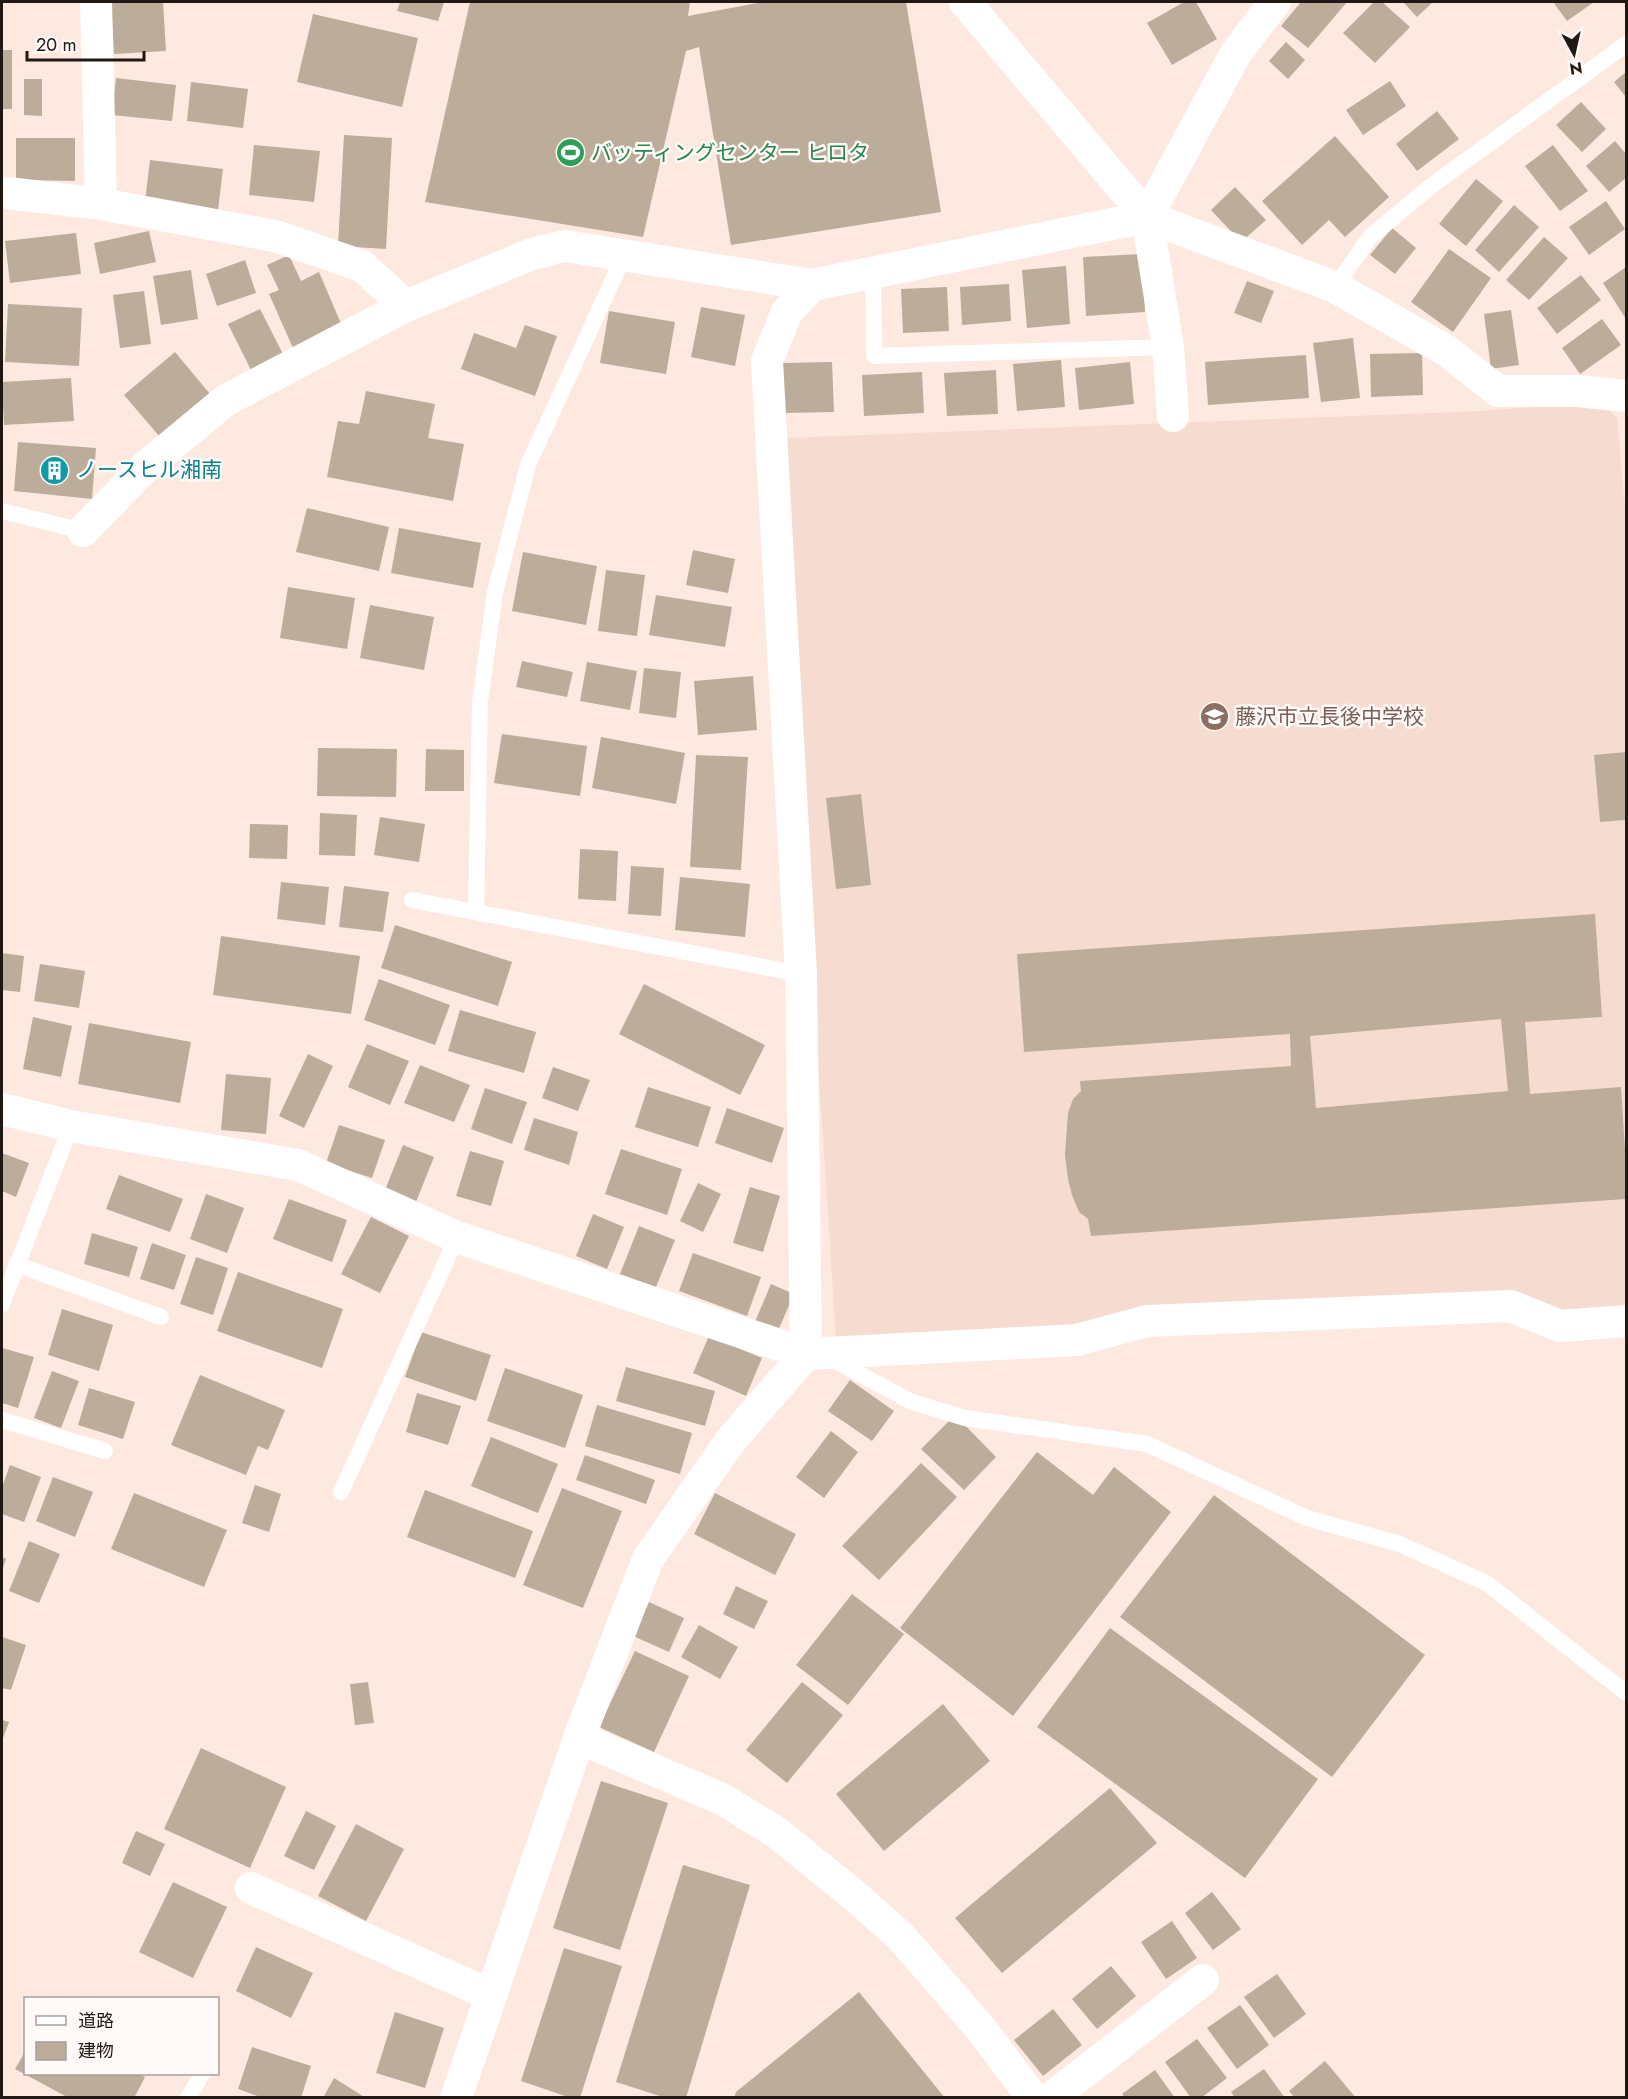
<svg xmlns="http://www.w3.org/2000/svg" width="1628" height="2099" font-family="Jost,'Noto Sans JP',sans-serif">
  <rect width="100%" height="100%" fill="#fde9e0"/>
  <!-- built -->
  <path fill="#f6dcd0" d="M1601,402L1617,418L1626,520V1310L836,1338L820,1093L786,438L1480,411Z"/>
  <!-- building -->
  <g fill="#bbad99" fill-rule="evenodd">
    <path d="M111,2H163L166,51L114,54Z"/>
    <path d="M400,2H444L438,21L397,11Z"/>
    <path d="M470,2H690L688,16L763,2H906L941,212L731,245L699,47L686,51L643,237L425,202Z"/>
    <path d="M1184,2H1196L1217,39L1172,65L1147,23Z"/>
    <path d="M1301,2H1347L1308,48L1281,26Z"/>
    <path d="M1374,2H1382L1410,27L1375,63L1343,33Z"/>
    <path d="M1403,2H1433L1417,17Z"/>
    <path d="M1553,2H1594L1567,21Z"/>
    <path d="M313,14L418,38L402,107L297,82Z"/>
    <path d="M1286,42L1305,60L1288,79L1269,61Z"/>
    <rect x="2" y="50" width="10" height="59"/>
    <path d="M1626,72V97L1614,82Z"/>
    <path d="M116,78L176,85L172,121L112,115Z"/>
    <path d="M24,79H42V116L24,115Z"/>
    <path d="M1390,81L1406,106L1363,135L1346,110Z"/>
    <path d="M191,82L248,89L243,128L187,121Z"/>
    <path d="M1581,102L1606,129L1582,152L1556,125Z"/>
    <path d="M1437,111L1459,139L1417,171L1396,144Z"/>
    <path d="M344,135L392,138L386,249L338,246Z"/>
    <path d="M1335,136L1389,197L1345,237L1329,220L1302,245L1262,201Z"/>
    <path d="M16,138H75V181L16,180Z"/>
    <path d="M1615,141L1626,154V178L1609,192L1586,166Z"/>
    <path d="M254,145L320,151L314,202L249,195Z"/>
    <path d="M1553,145L1588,191L1560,211L1525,166Z"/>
    <path d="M150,160L223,169L218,210L145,201Z"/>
    <path d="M1476,179L1503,201L1466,246L1439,224Z"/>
    <path d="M1235,187L1266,220L1241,242L1211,210Z"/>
    <path d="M1606,201L1625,229L1589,255L1569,227Z"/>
    <path d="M1514,205L1539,227L1499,272L1475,250Z"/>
    <path d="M1392,228L1416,248L1395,274L1370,255Z"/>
    <path d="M149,231L156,262L100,274L94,243Z"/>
    <path d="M76,233L81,274L10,283L5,241Z"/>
    <path d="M1544,237L1568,258L1529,300L1506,280Z"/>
    <path d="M1449,249L1491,278L1453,332L1411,302Z"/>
    <path d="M1142,254L1145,312L1086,316L1083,257Z"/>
    <path d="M289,255L301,281L319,272L342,326L293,348L269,294L279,290L267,265Z"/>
    <path d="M245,260L256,293L217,306L206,274Z"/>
    <path d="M1066,266L1070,324L1027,328L1022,270Z"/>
    <path d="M1626,267V319L1603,283Z"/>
    <path d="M191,270L198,319L161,325L153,276Z"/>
    <path d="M1581,275L1601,300L1557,334L1537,308Z"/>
    <path d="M1247,281L1274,291L1261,323L1234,313Z"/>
    <path d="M1009,284L1011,321L962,325L960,287Z"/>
    <path d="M947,287L949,331L903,333L901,289Z"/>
    <path d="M144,291L151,344L120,348L113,295Z"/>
    <path d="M8,304L82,308L79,366L5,362Z"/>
    <path d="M701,307L745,315L735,366L691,357Z"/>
    <path d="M260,309L283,354L251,370L228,324Z"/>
    <path d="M1511,310L1519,365L1491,369L1484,314Z"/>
    <path d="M609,311L675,322L666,374L600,363Z"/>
    <path d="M1602,319L1621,345L1580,374L1562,348Z"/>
    <path d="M525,325L557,336L535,396L461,369L474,333L516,348Z"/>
    <path d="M1353,338L1360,398L1321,402L1313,343Z"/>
    <path d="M175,352L210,394L160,437L124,395Z"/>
    <path d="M1422,353L1423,395L1371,397L1370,354Z"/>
    <path d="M1306,355L1309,398L1208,405L1205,362Z"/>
    <path d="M1061,360L1065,407L1017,411L1013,364Z"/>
    <path d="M832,362L834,412L784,413L783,363Z"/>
    <path d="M1130,362L1134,404L1079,410L1075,368Z"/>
    <path d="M996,370L998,414L947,416L944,373Z"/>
    <path d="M922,372L924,413L864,416L862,375Z"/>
    <path d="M71,378L74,421L4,425L2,382Z"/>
    <path d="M366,391L435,404L428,438L464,444L453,501L327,477L338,421L359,424Z"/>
    <path d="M18,442L96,448L92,499L14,491Z"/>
    <path d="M307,508L389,527L379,571L296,552Z"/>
    <path d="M399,528L481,543L473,588L391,573Z"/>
    <path d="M693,550L735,559L728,593L686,585Z"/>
    <path d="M523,552L597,566L586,625L512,611Z"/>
    <path d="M606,570L645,575L637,636L598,631Z"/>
    <path d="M288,587L355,598L347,649L280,638Z"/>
    <path d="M656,595L732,607L725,647L649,635Z"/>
    <path d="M370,605L434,617L424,670L360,658Z"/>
    <path d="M522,661L573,672L567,697L516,687Z"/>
    <path d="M587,662L637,671L630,710L580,701Z"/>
    <path d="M644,668L681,672L676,718L639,713Z"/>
    <path d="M753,676L757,730L698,735L694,681Z"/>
    <path d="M502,734L587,746L580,796L494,783Z"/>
    <path d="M601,737L685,753L676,804L592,788Z"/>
    <path d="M318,748L397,749L396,797L317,796Z"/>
    <path d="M426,749L464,750V791H425Z"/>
    <path d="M1626,752V820L1600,822L1594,755Z"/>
    <path d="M696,755L748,757L741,870L690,867Z"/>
    <path d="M861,794L871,885L836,889L826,798Z"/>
    <path d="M320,813L357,815L355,856L319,855Z"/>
    <path d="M380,817L425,824L419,862L374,855Z"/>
    <path d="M250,824L288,825L287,859L249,858Z"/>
    <path d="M580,849L618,851L616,901L578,899Z"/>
    <path d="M631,866L664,868L661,916L628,914Z"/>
    <path d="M680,877L750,884L745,937L675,930Z"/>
    <path d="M281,882L329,887L325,925L277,919Z"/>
    <path d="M344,886L389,892L383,932L339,927Z"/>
    <path d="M1595,914L1602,1017L1525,1022L1530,1094L1621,1087L1626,1165V1199L1091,1236L1088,1219L1079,1212L1072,1195L1068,1179L1065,1155L1068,1113L1073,1099L1081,1091L1080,1081L1291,1066L1290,1034L1024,1052L1017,954ZM1501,1019L1508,1091L1316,1108L1310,1036Z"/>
    <path d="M395,925L512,962L498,1006L381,968Z"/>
    <path d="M221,936L360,956L351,1014L213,995Z"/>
    <path d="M2,953L24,956L20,992L2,990Z"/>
    <path d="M40,964L85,971L79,1008L34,1001Z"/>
    <path d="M379,979L450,1005L435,1045L364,1020Z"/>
    <path d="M644,984L765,1045L740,1095L619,1034Z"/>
    <path d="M460,1010L536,1032L524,1073L448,1051Z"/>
    <path d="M33,1017L72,1026L61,1077L23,1069Z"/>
    <path d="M89,1023L191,1042L180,1103L78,1084Z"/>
    <path d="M367,1044L409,1061L390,1105L348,1087Z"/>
    <path d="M308,1054L333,1066L304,1128L279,1116Z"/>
    <path d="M420,1065L470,1085L454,1122L404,1103Z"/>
    <path d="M553,1067L590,1080L578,1111L542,1098Z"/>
    <path d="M226,1074L271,1078L266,1134L221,1130Z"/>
    <path d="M648,1087L711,1107L698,1147L635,1127Z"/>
    <path d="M485,1088L527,1102L512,1144L471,1129Z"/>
    <path d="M727,1108L784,1128L772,1163L715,1143Z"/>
    <path d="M534,1118L578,1132L569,1165L524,1150Z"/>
    <path d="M339,1125L385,1140L372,1178L326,1163Z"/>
    <path d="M403,1145L434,1157L416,1202L385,1190Z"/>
    <path d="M621,1149L682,1169L667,1215L605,1194Z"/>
    <path d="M470,1151L504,1161L491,1206L456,1196Z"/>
    <path d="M2,1153L29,1163L16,1197L2,1191Z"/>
    <path d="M119,1175L183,1199L170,1232L106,1209Z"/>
    <path d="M698,1183L721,1194L703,1232L680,1221Z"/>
    <path d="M750,1187L780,1196L763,1252L733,1243Z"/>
    <path d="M206,1194L244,1208L227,1253L190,1239Z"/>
    <path d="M289,1199L347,1220L332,1262L273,1239Z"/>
    <path d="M593,1214L624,1227L607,1269L576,1256Z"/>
    <path d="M371,1217L409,1236L380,1293L341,1274Z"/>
    <path d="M639,1226L675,1240L656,1287L620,1274Z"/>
    <path d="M92,1233L138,1247L129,1277L84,1264Z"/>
    <path d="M152,1243L186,1255L174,1290L140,1279Z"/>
    <path d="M693,1253L761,1277L747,1316L679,1291Z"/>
    <path d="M196,1257L228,1268L213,1315L180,1304Z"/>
    <path d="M238,1272L343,1309L322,1368L217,1331Z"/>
    <path d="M771,1284L794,1294L777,1333L754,1324Z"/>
    <path d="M62,1309L113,1325L99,1371L48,1355Z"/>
    <path d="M421,1332L491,1355L476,1401L405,1377Z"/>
    <path d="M709,1336L762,1358L746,1396L693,1373Z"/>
    <path d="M2,1348L34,1357L18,1408L2,1403Z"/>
    <path d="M626,1367L715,1391L705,1426L616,1401Z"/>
    <path d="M505,1368L583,1395L565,1448L487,1421Z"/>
    <path d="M52,1371L79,1381L61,1428L34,1418Z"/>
    <path d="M200,1375L285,1410L268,1450L258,1446L246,1475L171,1445Z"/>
    <path d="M850,1380L894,1411L872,1441L828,1411Z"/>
    <path d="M89,1388L135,1402L123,1439L78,1425Z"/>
    <path d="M417,1393L461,1406L448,1445L406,1432Z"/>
    <path d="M597,1405L692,1433L680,1474L585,1446Z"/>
    <path d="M955,1415L996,1457L964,1490L921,1449Z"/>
    <path d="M831,1431L858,1452L824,1498L796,1477Z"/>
    <path d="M491,1437L558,1464L538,1513L471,1486Z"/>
    <path d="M1037,1452L1093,1495L1114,1467L1171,1512L1013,1716L900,1628Z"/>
    <path d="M585,1455L655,1480L646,1504L576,1480Z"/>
    <path d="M921,1463L957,1497L879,1580L842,1546Z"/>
    <path d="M10,1465L41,1477L24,1522L2,1514V1487Z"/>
    <path d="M53,1477L93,1492L75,1537L36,1521Z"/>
    <path d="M255,1485L281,1494L269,1532L242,1523Z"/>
    <path d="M562,1488L622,1511L583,1608L523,1585Z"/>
    <path d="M425,1490L533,1531L515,1578L407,1537Z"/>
    <path d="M134,1493L227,1530L204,1587L111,1549Z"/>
    <path d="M715,1493L796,1534L775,1575L694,1534Z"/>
    <path d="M1214,1495L1425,1655L1332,1777L1120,1617Z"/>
    <path d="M29,1541L60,1554L39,1603L9,1591Z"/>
    <path d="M2,1557L6,1559L2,1571Z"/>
    <path d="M736,1586L768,1601L754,1629L723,1614Z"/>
    <path d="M852,1594L904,1634L848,1705L796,1665Z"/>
    <path d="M649,1602L684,1618L669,1652L633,1636Z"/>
    <path d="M699,1625L738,1647L720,1679L681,1657Z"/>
    <path d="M1110,1628L1318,1779L1245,1878L1037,1727Z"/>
    <path d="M2,1637L26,1645L11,1690L2,1688Z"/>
    <path d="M635,1651L689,1676L654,1752L599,1727Z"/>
    <path d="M368,1682L374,1723L355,1725L350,1684Z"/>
    <path d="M802,1682L843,1715L787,1783L746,1750Z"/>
    <path d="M943,1704L990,1761L884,1851L836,1794Z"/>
    <path d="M2,1720L9,1722L2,1741Z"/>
    <path d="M201,1748L286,1787L250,1868L164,1829Z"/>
    <path d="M601,1781L668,1803L620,1950L553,1928Z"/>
    <path d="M1110,1788L1157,1843L1002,1973L955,1918Z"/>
    <path d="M306,1811L336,1826L314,1870L284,1856Z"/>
    <path d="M356,1824L404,1849L366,1921L318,1896Z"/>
    <path d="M136,1831L165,1844L150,1876L122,1863Z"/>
    <path d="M683,1865L750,1885L686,2098H666L616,2082Z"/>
    <path d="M173,1882L227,1907L193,1978L139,1952Z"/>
    <path d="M1212,1892L1241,1929L1213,1950L1185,1913Z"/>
    <path d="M1172,1921L1197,1958L1166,1979L1141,1942Z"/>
    <path d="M256,1947L313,1973L291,2018L236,1991Z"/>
    <path d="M564,1948L622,1966L580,2098H571L521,2081Z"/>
    <path d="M1111,1966L1136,1996L1097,2029L1072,1999Z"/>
    <path d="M1277,1974L1306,2014L1274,2038L1244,1997Z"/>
    <path d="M859,1992L945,2098H734L736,2092Z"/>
    <path d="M1240,2005L1269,2045L1237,2069L1207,2028Z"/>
    <path d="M1053,2009L1082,2045L1043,2076L1014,2040Z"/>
    <path d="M395,2012L444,2028L425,2088L376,2073Z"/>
    <path d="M1197,2039L1227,2078L1201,2098H1191L1165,2062Z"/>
    <path d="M252,2047L311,2066L301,2098H263L238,2089Z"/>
    <path d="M26,2050V2074H139L145,2077L134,2098H69L15,2069Z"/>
    <path d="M1325,2061L1356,2098H1295L1289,2091Z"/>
    <path d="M1264,2069L1285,2098H1235L1231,2092Z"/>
    <path d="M1155,2070L1175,2098H1125L1122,2094Z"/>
    <path d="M334,2078L366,2098H323Z"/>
  </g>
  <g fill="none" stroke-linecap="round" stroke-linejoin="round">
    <!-- lane -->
    <g stroke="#fff" stroke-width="16">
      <path d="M873,272L874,356L1168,347"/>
      <path d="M1335,287L1370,237L1431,186L1626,44"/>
      <path d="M2,511L83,531"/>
      <path d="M412,900L801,974"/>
      <path d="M476,912L480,702L495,592L528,465L624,256"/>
      <path d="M16,1264L161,1317"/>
      <path d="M2,1304L71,1126"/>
      <path d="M830,1358L912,1402L965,1418L1147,1444L1307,1518L1400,1544L1488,1584L1626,1693"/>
      <path d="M2,1420L105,1451"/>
      <path d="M341,1492L457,1237"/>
      <path d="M188,2098L202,2074"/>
    </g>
    <!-- street -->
    <g stroke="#fff" stroke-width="32">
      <path d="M96,2L101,204"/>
      <path d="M965,2L1147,217L1335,287L1447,351L1498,391H1577L1626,396"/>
      <path d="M8,193L101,204L275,236L362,266L406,306"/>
      <path d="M1147,217L1168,347L1173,416"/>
      <path d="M83,531L144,468L226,400L406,306L532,254L565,246L812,285"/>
      <path d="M2,1109L71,1126L298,1165L457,1237L806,1354L1077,1340L1147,1321L1511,1306L1560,1326L1626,1321"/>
      <path d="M579,1738L722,1799L776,1832L855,1896L901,1937L981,2029L1033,2098"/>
      <path d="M251,1888L491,1995"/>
      <path d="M456,2098L579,1738L648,1559L731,1440L806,1354L801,974L767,361L787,312L812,285L1147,217L1236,53L1275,2"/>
      <path d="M1051,2098L1203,1980"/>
    </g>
  </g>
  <!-- icons -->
  <defs>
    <symbol id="stadium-disc" viewBox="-11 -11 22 22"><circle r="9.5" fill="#2e9e5b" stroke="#fffaf7"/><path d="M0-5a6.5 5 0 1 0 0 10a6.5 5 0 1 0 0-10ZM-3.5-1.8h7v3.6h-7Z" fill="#fff"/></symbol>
    <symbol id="building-disc" viewBox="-11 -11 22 22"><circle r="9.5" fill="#0f9aa8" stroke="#fffaf7"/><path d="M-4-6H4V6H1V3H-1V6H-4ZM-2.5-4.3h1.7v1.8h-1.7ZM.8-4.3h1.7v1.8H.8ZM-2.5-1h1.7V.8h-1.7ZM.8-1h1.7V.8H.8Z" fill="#fff"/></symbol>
    <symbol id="school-disc" viewBox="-11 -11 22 22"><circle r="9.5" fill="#8d6e63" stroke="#fffaf7"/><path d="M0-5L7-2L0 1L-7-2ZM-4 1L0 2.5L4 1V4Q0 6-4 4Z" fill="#fff"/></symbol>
  </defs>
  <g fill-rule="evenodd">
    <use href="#stadium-disc" x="554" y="136" width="33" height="33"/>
    <use href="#building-disc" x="38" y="454" width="33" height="33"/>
    <use href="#school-disc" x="1198" y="700" width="33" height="33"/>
  </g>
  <g text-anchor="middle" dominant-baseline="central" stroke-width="5" stroke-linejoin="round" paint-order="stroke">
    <!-- leisure labels -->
    <g font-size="21" fill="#27864d" stroke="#fffaf7" text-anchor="start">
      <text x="591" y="153">バッティングセンター ヒロタ</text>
    </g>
    <!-- culture labels -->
    <g font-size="21" fill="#0d838f" stroke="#fffaf7" text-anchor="start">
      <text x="76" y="470">ノースヒル湘南</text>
    </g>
    <!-- education labels -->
    <g font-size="21" fill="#785e54" stroke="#fffaf7" text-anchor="start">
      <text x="1235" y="717">藤沢市立長後中学校</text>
    </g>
  </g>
  <!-- border -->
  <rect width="1628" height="2099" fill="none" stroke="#211814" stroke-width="6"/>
  <!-- legend -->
  <rect x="24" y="1997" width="195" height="78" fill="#fffaf7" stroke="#a6a09c" stroke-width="1.5"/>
  <rect x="36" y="2016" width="30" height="9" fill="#ffffff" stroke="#a6a09c" stroke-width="1.5"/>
  <text x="78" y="2027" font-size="18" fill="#211814">道路</text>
  <rect x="36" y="2042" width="30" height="18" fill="#bbad99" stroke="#a6a09c" stroke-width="1.5"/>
  <text x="78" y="2057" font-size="18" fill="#211814">建物</text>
  <!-- north arrow -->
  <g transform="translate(1574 54) rotate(172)" stroke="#fffaf7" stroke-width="4.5" paint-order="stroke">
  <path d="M0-4.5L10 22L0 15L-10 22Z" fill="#211814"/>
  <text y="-9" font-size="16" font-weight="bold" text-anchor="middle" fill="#211814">N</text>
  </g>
  <!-- scale -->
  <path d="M27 51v9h117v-9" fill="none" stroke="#211814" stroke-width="3"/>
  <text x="36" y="51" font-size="18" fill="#211814" stroke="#fffaf7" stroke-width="4.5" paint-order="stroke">20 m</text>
</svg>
